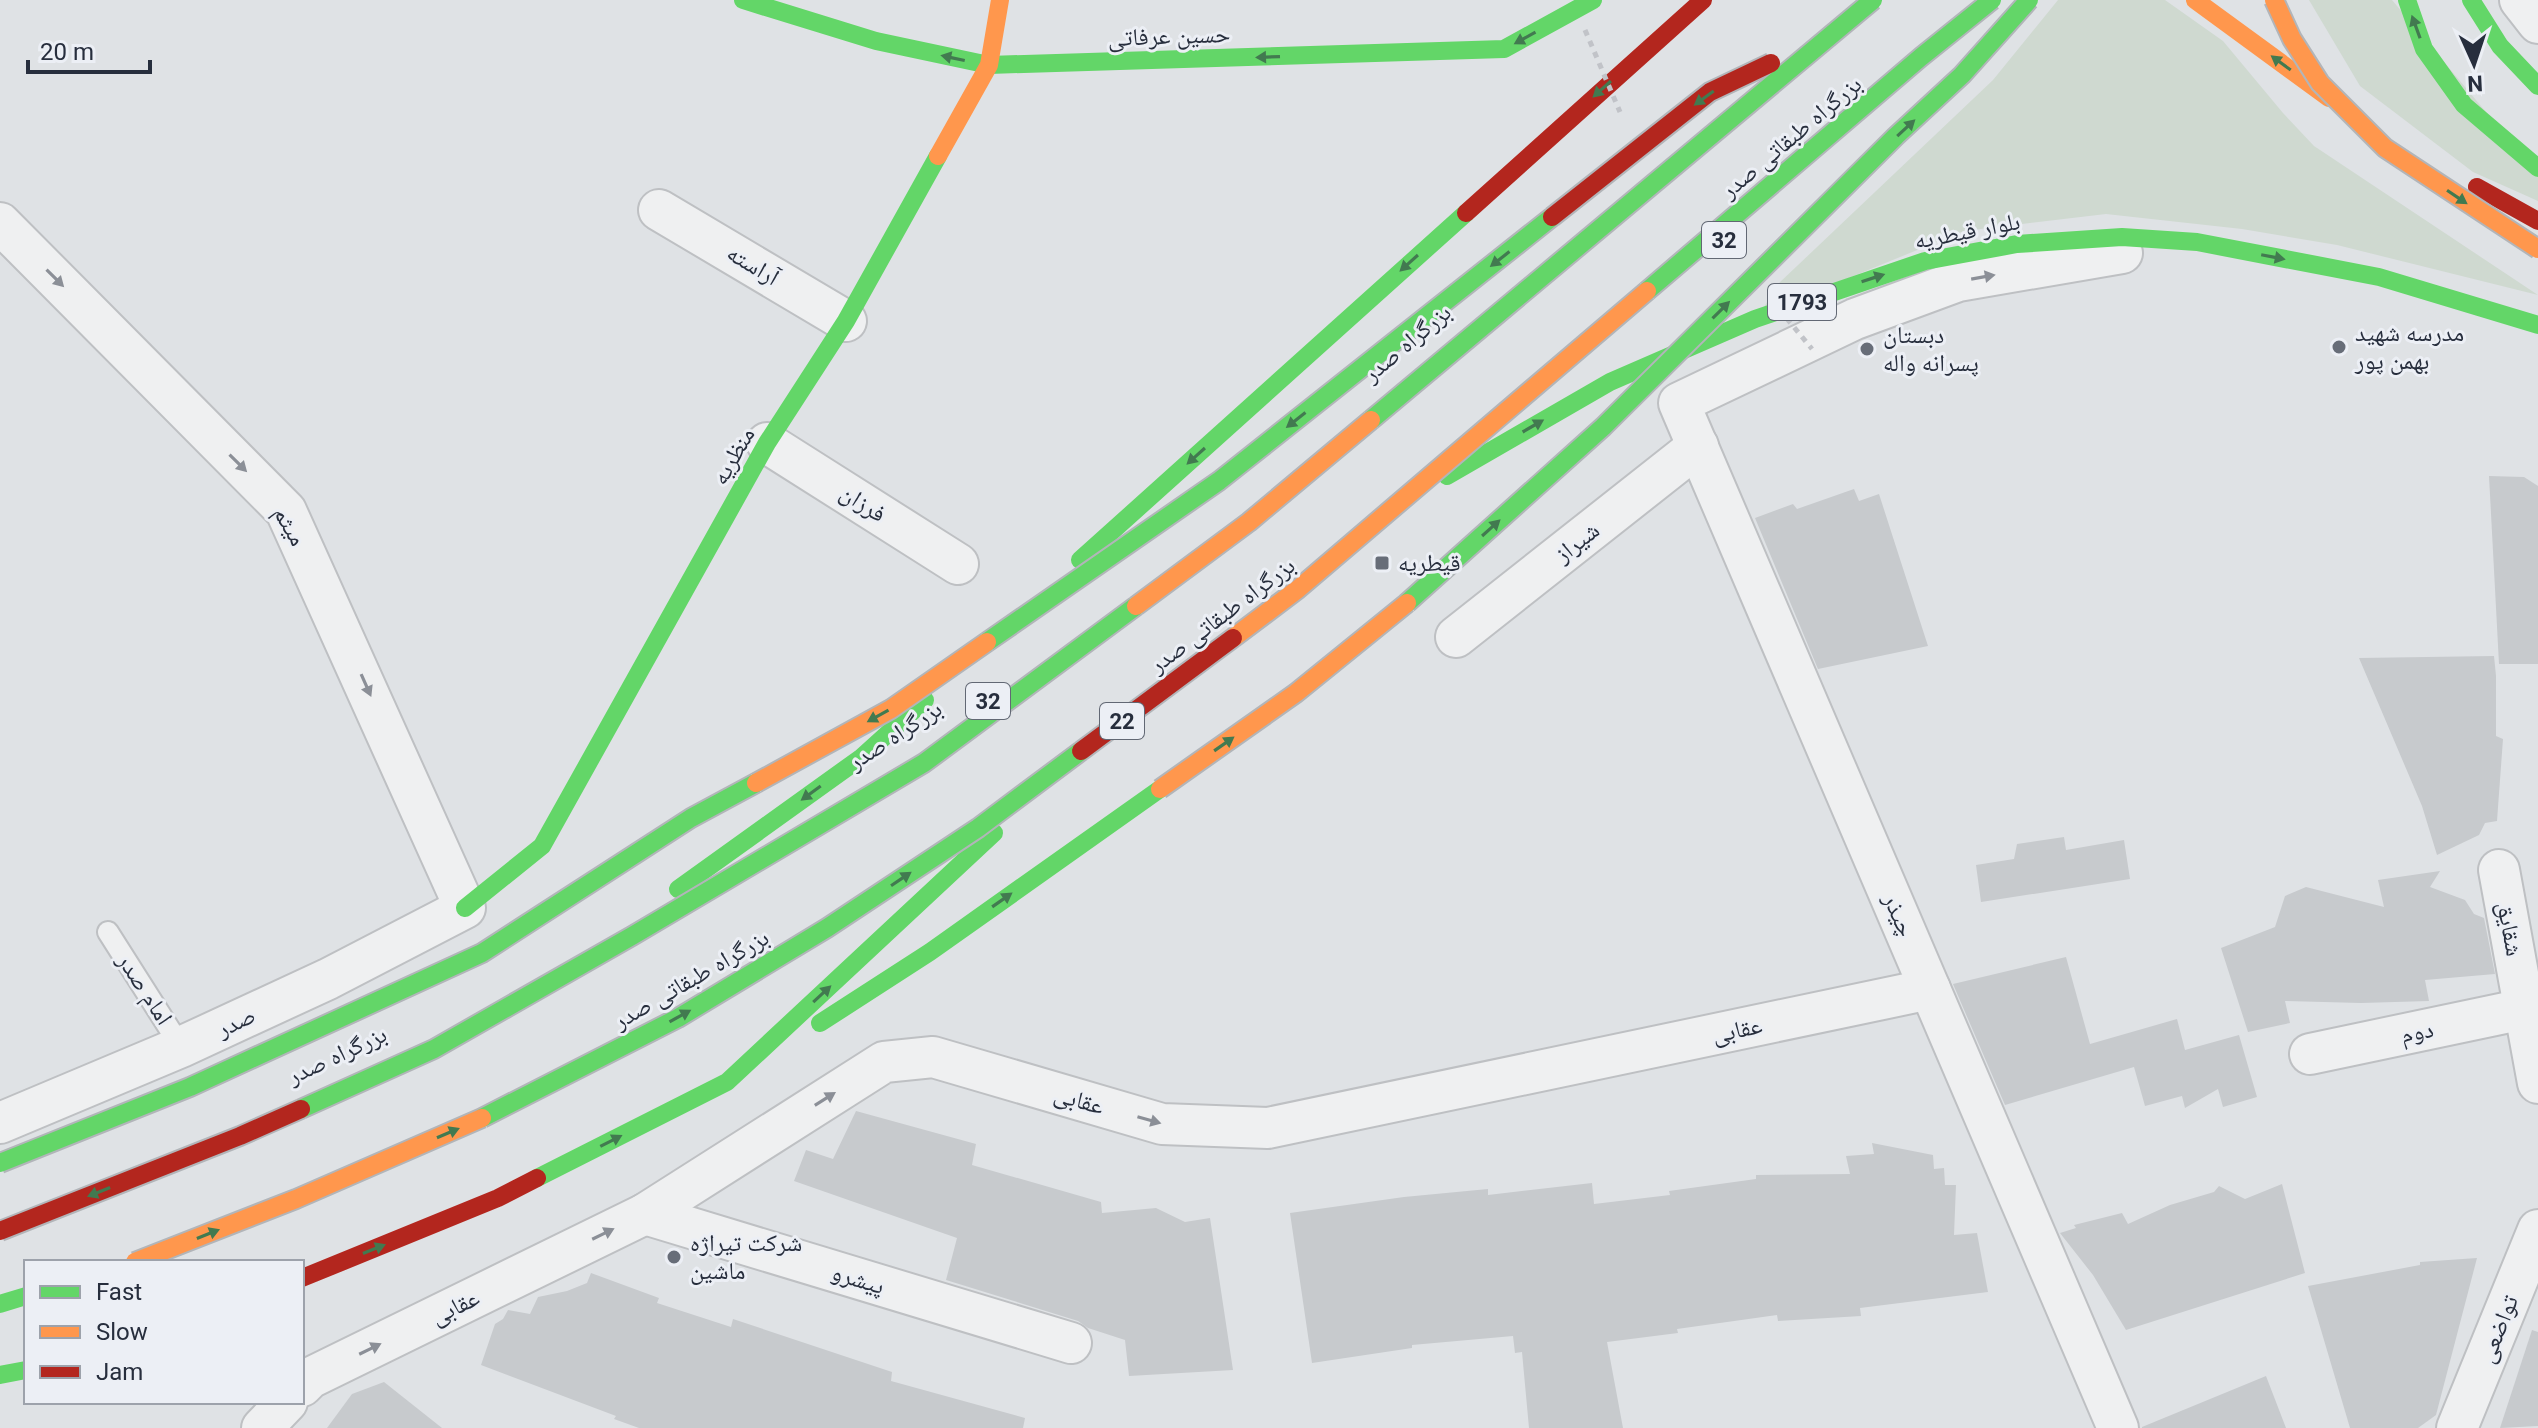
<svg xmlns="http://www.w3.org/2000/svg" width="2538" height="1428" font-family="Roboto,'Noto Naskh Arabic',sans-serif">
  <rect width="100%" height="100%" fill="#dfe2e5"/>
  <!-- green -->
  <g fill="#cfd9d0">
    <path d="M2058,0H2165L2223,41L2283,113L2314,146L2538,295L2337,245L2242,229L2106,214L1964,231L1760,314L1777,285L1993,80Z"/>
    <path d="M2309,0H2392L2538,174V201L2473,172L2360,86Z"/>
  </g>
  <!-- building -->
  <g fill="#c7cacd">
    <path d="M2489,476L2524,477L2538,486V664H2499Z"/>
    <path d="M1854,489L1859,501L1879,494L1928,646L1818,669L1755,518L1793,504L1797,509Z"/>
    <path d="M2494,656L2496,676V736L2503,739L2497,821L2485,823L2479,835L2437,855L2422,806L2359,658Z"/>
    <path d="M2064,837L2066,850L2124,840L2130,879L1981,902L1976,865L2014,859L2017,844Z"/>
    <path d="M2440,871L2430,887L2465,900L2474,914L2484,918L2495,974L2425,980L2429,1001L2361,1003L2285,1001L2290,1023L2248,1032L2221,948L2275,927L2285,896L2306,887L2384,907L2378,880Z"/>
    <path d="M2066,957L2090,1044L2177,1019L2185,1050L2239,1035L2257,1097L2223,1107L2218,1089L2185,1108L2182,1096L2145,1106L2134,1067L2005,1105L1953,984Z"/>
    <path d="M856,1111L976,1144L972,1165L1101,1202L1102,1213L1156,1208L1185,1222L1210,1218L1233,1370L1129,1376L1125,1340L1088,1328L1078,1321L946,1280L957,1238L794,1181L806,1150L833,1159Z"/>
    <path d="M1872,1143L1933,1155L1934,1169L1944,1168L1945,1185H1956L1954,1235L1977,1233L1988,1292L1860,1308L1861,1316L1778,1321L1777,1315L1677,1329L1678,1333L1607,1342L1623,1428H1529L1522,1352L1515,1353L1513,1336L1412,1345V1348L1312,1363L1290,1213L1404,1197L1488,1189V1195L1592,1183L1594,1204L1670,1195L1669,1191L1756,1179V1175L1850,1174L1846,1156L1874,1154Z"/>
    <path d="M2282,1184L2305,1273L2126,1330L2093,1275L2060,1233L2076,1228L2074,1225L2122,1213L2128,1224L2170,1205L2214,1192L2219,1186L2245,1199Z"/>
    <path d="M2477,1258L2436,1415L2418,1428H2350L2308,1286L2420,1265V1262Z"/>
    <path d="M591,1273L659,1298L657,1303L731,1327L733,1319L892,1372L891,1381L1025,1418L1023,1428H639L614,1419L616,1416L481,1365L495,1324L503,1319L508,1310L530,1314L538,1297L567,1291L587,1283Z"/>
    <path d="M2532,1330L2538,1332V1426L2500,1428Z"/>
    <path d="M2266,1376L2286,1428H2142V1427Z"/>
    <path d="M384,1382L442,1428H327L352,1394Z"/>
  </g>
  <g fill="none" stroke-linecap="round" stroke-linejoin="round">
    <defs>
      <path id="lane" d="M108,932L181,1047"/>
      <g id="street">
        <path d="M2520,0L2538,23"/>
        <path d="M659,210L846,321"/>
        <path d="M0,223L286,511L465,908L328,979L181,1047L0,1123"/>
        <path d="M767,443L958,564"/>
        <path d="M1456,637L1698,446"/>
        <path d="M2499,870L2538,1083"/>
        <path d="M2310,1054L2524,1009"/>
        <path d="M645,1214L1071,1343"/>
        <path d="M302,1386L310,1378L645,1214L884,1062L933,1057L1162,1124L1268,1128L1930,989"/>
        <path d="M262,1428L287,1402"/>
        <path d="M2118,1428L1679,403L1855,319L1958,281L2122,253"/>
        <path d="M2457,1428L2538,1230"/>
      </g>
    </defs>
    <!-- lane casing -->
    <use href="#lane" stroke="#bec0c3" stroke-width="24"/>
    <!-- street casing -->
    <use href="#street" stroke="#bec0c3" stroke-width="44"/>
    <!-- lane -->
    <use href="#lane" stroke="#eff0f1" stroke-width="20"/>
    <!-- street -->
    <use href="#street" stroke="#eff0f1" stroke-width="40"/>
    <!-- fast -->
    <g stroke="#63d668" stroke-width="18">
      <path d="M743,0L876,41L989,65L1504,49L1593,0"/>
      <path d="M2407,0L2424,49L2464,105L2538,168"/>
      <path d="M2471,0L2500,46L2538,86"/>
      <path d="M1447,476L1610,382L1755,319L1925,261L2017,244L2122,237L2197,242L2379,277L2538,325"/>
      <path d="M1080,560L1466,213"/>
      <path d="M678,889L862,757L925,700"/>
      <path d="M465,908L542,846L767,443L846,321L938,156"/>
      <path d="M820,1023L930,952L1160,789"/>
      <path d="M537,1178L727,1082L994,833"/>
      <path d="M0,1304L26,1296"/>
      <path d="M0,1375L26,1370"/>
    </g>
    <!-- slow -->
    <g stroke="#ff974d" stroke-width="18">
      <path d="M2195,0L2329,98"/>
      <path d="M938,156L989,65L1000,0"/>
    </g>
    <!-- jam -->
    <g stroke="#b3261e" stroke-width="18">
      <path d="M2477,187L2538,221"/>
      <path d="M1466,213L1703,0"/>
      <path d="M302,1278L498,1198L537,1178"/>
    </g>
    <defs>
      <g id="fast-bridge">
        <path d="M1647,291L1921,57L1992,0"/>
        <path d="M1371,420L1873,0"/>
        <path d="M1407,603L1603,427L1896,136L1962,75L2029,0"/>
        <path d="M987,642L1219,481L1552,217"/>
        <path d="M301,1109L434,1049L632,936L924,763L1136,606"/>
        <path d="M482,1118L678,1018L827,928L978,828L1081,751"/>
        <path d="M0,1163L190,1087L482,953L691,818L756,783"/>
      </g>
      <g id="slow-bridge">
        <path d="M2274,0L2292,39L2320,83L2385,148L2538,249"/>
        <path d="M1136,606L1249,522L1371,420"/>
        <path d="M1233,638L1298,589L1647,291"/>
        <path d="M756,783L891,709L987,642"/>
        <path d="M1160,789L1296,693L1407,603"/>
        <path d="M135,1262L296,1199L482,1118"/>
      </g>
      <g id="jam-bridge">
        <path d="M1552,217L1710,92L1771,63"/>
        <path d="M1081,751L1233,638"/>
        <path d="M0,1231L240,1136L301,1109"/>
      </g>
    </defs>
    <!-- fast-bridge casing -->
    <use href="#fast-bridge" stroke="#b2b5b9" stroke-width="22" stroke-linecap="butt"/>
    <!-- slow-bridge casing -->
    <use href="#slow-bridge" stroke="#b2b5b9" stroke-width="22" stroke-linecap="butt"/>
    <!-- jam-bridge casing -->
    <use href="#jam-bridge" stroke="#b2b5b9" stroke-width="22" stroke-linecap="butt"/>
    <!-- path-bridge -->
    <g stroke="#c1c3c8" stroke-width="5" stroke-dasharray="6 6" stroke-linecap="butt">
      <path d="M1585,30L1620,112"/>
      <path d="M1779,309L1812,349"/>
    </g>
    <!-- fast-bridge -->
    <use href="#fast-bridge" stroke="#63d668" stroke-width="18"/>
    <!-- slow-bridge -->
    <use href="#slow-bridge" stroke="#ff974d" stroke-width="18"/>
    <!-- jam-bridge -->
    <use href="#jam-bridge" stroke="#b3261e" stroke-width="18"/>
  </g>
  <!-- one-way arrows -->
  <defs><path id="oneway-solid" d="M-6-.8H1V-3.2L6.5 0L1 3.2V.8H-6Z" transform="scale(2)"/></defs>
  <g fill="#427a50">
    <use href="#oneway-solid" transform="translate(2416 27) rotate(-110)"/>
    <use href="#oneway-solid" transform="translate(1525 38) rotate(151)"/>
    <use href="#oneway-solid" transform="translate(1268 57) rotate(178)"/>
    <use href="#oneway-solid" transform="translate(953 58) rotate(-168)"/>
    <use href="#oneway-solid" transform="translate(2281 63) rotate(-144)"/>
    <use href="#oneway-solid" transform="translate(1602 89) rotate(138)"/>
    <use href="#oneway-solid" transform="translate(1704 98) rotate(144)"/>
    <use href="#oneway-solid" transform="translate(1906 128) rotate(-43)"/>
    <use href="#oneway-solid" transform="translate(2457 197) rotate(34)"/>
    <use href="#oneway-solid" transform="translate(2273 257) rotate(11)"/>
    <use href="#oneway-solid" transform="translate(1500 259) rotate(142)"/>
    <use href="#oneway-solid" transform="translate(1409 263) rotate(138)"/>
    <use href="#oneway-solid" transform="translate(1873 278) rotate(-18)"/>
    <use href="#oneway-solid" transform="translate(1721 310) rotate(-45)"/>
    <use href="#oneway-solid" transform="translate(1296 420) rotate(142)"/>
    <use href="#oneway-solid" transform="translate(1533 426) rotate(-30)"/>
    <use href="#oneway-solid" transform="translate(1196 456) rotate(138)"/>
    <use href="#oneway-solid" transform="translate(1491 528) rotate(-42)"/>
    <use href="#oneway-solid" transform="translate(878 716) rotate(151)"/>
    <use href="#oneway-solid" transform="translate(1224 744) rotate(-35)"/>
    <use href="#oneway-solid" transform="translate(811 793) rotate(144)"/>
    <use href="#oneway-solid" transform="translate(901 879) rotate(-34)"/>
    <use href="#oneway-solid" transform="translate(1002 900) rotate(-35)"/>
    <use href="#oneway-solid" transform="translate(822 994) rotate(-43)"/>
    <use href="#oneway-solid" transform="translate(680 1016) rotate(-29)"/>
    <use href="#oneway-solid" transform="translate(448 1133) rotate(-23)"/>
    <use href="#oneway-solid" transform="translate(611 1141) rotate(-27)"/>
    <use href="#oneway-solid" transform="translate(99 1192) rotate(158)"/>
    <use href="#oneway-solid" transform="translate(208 1234) rotate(-22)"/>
    <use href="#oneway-solid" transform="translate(374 1249) rotate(-22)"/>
  </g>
  <g fill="#8b8f97">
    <use href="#oneway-solid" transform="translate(1983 277) rotate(-10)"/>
    <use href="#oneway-solid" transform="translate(55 278) rotate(45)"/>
    <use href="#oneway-solid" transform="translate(238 463) rotate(45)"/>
    <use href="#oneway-solid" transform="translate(366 685) rotate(66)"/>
    <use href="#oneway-solid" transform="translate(825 1099) rotate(-32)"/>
    <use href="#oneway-solid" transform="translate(1149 1120) rotate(16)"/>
    <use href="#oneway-solid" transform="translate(603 1234) rotate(-26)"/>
    <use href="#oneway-solid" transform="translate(370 1349) rotate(-26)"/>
  </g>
  <!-- markers -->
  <g fill="#676d78" stroke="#eceff5" stroke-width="3">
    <circle cx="2339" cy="347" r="8"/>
    <circle cx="1867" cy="349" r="8"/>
    <rect x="1374" y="555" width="16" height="16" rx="4"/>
    <circle cx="674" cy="1257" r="8"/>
  </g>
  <g text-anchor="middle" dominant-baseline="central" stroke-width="6" stroke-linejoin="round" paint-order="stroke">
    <!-- shield labels -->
    <g fill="#eceff5" stroke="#626874" stroke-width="2">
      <rect x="1702" y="222" width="44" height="36" rx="6"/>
      <rect x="1768" y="284" width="68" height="36" rx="6"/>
      <rect x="966" y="683" width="44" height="36" rx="6"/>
      <rect x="1100" y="703" width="44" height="36" rx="6"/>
    </g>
    <g font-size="22" font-weight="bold" fill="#272e3d">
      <text x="1724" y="240">32</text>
      <text x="1802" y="302">1793</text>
      <text x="988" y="701">32</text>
      <text x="1122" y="721">22</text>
    </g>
    <!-- street labels -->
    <g font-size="24" fill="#272e3d" stroke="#eceff5">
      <text transform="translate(1169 36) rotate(-2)">حسین عرفاتی</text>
      <text transform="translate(1791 137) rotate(-40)">بزرگراه طبقاتی صدر</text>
      <text transform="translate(1967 231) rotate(-11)">بلوار قیطریه</text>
      <text transform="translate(753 265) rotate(31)">آراسته</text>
      <text transform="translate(1407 343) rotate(-40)">بزرگراه صدر</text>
      <text transform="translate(733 456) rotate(-60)">منظریه</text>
      <text transform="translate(863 503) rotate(33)">فرزان</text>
      <text transform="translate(290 526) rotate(60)">میثم</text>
      <text transform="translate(1577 542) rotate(-38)">شیراز</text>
      <text transform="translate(1222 615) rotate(-37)">بزرگراه طبقاتی صدر</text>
      <text transform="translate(895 735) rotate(-33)">بزرگراه صدر</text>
      <text transform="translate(1899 915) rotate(67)">چیذر</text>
      <text transform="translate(2510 929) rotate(80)">شقایق</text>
      <text transform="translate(691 979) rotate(-30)">بزرگراه طبقاتی صدر</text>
      <text transform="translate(145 989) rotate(57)">امام صدر</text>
      <text transform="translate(236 1022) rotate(-25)">صدر</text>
      <text transform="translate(1737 1030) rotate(-12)">عقابی</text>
      <text transform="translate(2417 1032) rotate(-12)">دوم</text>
      <text transform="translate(337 1055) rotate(-25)">بزرگراه صدر</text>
      <text transform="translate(1079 1100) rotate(16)">عقابی</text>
      <text transform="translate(858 1279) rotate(17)">پیشرو</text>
      <text transform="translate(455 1307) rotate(-26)">عقابی</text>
      <text transform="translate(2498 1329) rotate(-68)">تواضعی</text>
    </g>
    <!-- poi labels -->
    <g font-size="24" fill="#272e3d" stroke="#eceff5" text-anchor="start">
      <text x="2355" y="333">مدرسه شهید<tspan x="2355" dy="28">بهمن پور</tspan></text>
      <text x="1883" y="335">دبستان<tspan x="1883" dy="28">پسرانه واله</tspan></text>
      <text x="1398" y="563">قیطریه</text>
      <text x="690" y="1243">شرکت تیراژه<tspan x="690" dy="28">ماشین</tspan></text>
    </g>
  </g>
  <!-- legend -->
  <rect x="24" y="1260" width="280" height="144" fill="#eceff5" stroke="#9da2ab" stroke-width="2"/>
  <rect x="40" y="1286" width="40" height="12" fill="#63d668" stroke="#9da2ab" stroke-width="2"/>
  <text x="96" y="1300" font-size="24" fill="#272e3d">Fast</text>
  <rect x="40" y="1326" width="40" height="12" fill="#ff974d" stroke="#9da2ab" stroke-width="2"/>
  <text x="96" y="1340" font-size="24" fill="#272e3d">Slow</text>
  <rect x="40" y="1366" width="40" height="12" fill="#b3261e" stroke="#9da2ab" stroke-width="2"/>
  <text x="96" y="1380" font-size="24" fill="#272e3d">Jam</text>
  <!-- north arrow -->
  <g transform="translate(2474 64) rotate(177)" stroke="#eceff5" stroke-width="6" paint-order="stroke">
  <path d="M0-6L14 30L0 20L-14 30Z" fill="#272e3d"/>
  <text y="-12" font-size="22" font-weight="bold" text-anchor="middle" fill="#272e3d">N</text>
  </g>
  <!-- scale -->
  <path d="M28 60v12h122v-12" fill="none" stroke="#272e3d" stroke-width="4"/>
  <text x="40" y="60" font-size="24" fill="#272e3d" stroke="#eceff5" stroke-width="6" paint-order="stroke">20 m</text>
</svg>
